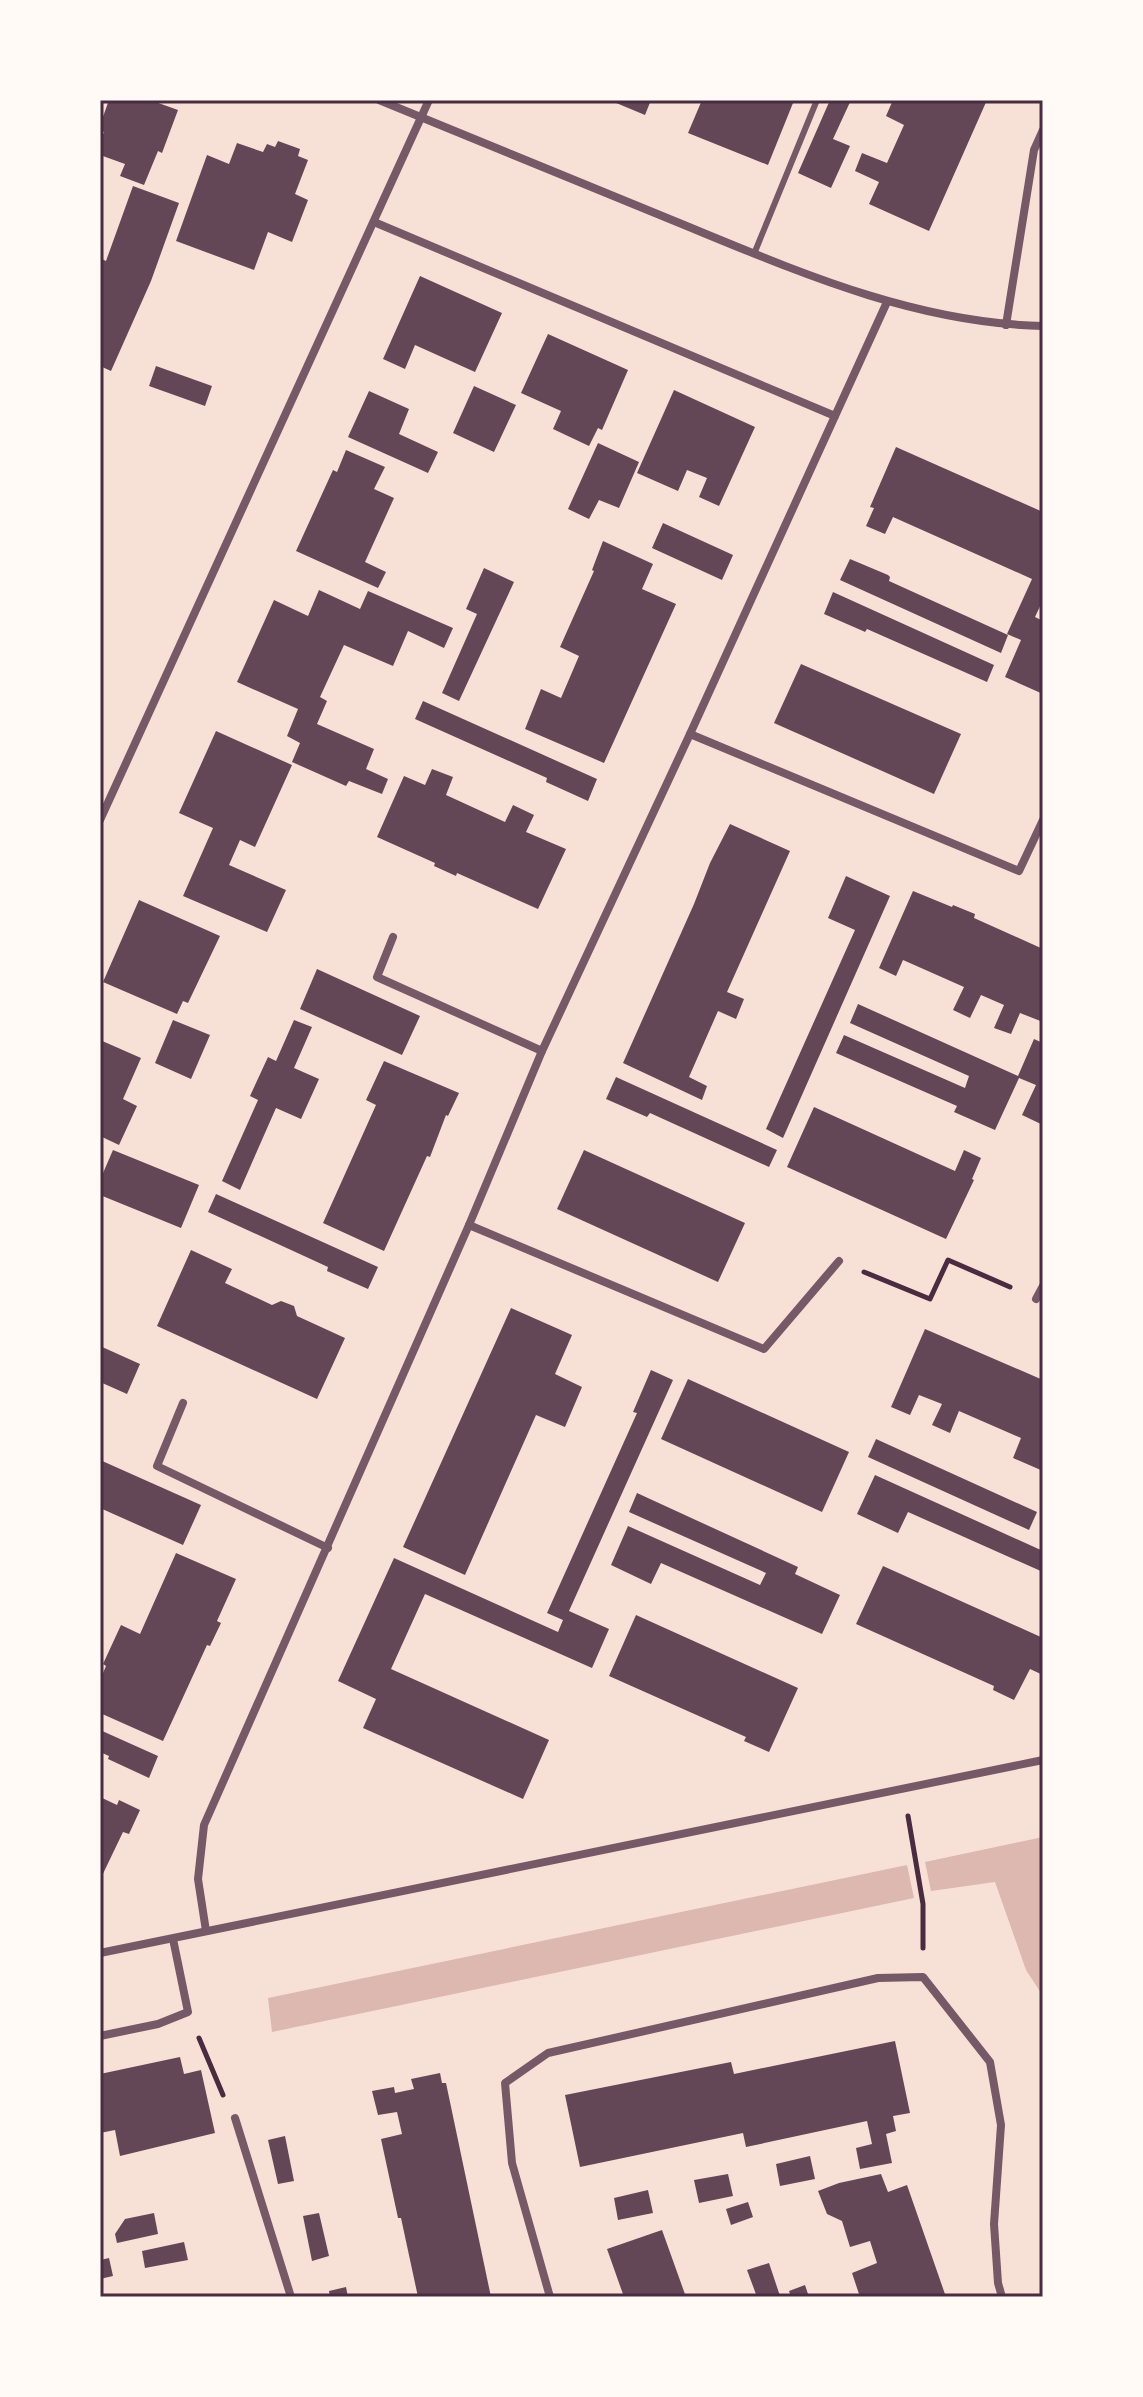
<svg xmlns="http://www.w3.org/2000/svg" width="1143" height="2397" font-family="'Source Sans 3',sans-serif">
  <rect width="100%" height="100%" fill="#f7e1d7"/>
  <!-- water -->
  <g fill="#dcb8b0">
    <path d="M1043,1837V1996L1026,1970L995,1882L931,1891L925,1862Z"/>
    <path d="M907,1865L914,1898L272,2032L268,1998Z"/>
  </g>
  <!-- building -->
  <g fill="#644757">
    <path d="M109,100H150L178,110L162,153L158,151L144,185L120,176L125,164L100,155V141L104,132L100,130V125Z"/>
    <path d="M609,100H651L645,115Z"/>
    <path d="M702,100H786L793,103L768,165L688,133Z"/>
    <path d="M830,100H851L833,139L850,146L831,188L798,173Z"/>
    <path d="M893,100H987L929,231L869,204L879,182L855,171L862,153L887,163L904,125L886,116Z"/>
    <path d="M278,141L300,149L298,156L308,160L295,194L308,200L292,242L268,232L254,270L176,241L207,155L229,164L237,143L263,152L267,144L275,147Z"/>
    <path d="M133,186L179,203L151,281L111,371L100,366V258L106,261Z"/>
    <path d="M420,276L502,313L475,372L415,345L405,369L383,359Z"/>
    <path d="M548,334L628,370L602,430L598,428L589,446L553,429L561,411L521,393Z"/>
    <path d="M156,366L212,386L205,406L149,386Z"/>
    <path d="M474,386L516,405L494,452L453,433Z"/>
    <path d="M674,390L755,427L719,506L699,497L707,478L687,470L678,491L637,473Z"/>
    <path d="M369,391L409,409L399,434L438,452L428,473L348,437Z"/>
    <path d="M598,443L639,462L619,508L599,500L589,519L568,509Z"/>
    <path d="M896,447L1043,512V600L1035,617L1043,621V694L1005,677L1021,640L1007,634L1032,579L893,517L885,534L866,526L874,508L870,507Z"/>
    <path d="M346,450L385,467L374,489L394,498L365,562L386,572L378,588L296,551L333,470L337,472Z"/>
    <path d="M663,523L733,555L722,580L652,548Z"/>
    <path d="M603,541L653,564L642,589L676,604L604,763L525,729L541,689L561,698L579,656L560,647L594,571L592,570Z"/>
    <path d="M850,559L888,575L890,577L889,581L1008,635L1001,653L840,580Z"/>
    <path d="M484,568L514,582L459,701L442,693L477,614L466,609Z"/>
    <path d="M319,590L360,609L368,591L453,628L444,648L408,631L393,666L344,645L320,697L327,701L317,724L374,749L366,769L388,779L382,794L349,781L346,786L292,762L300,743L287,736L298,709L237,682L274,600L308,616Z"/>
    <path d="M833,592L994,665L987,682L867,629L865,632L863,631L824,614Z"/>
    <path d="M801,664L961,734L934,794L774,723Z"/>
    <path d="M423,701L597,779L588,801L546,782L547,778L415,719Z"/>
    <path d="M216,731L292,765L255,847L240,840L229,865L286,890L267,932L183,896L213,828L179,813Z"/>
    <path d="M432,769L453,777L446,795L505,822L513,805L534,815L526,832L566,849L538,909L457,873L456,876L434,866L435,863L377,837L404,776L425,785Z"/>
    <path d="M730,824L790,851L727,992L744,999L736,1019L718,1011L689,1077L707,1086L702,1100L623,1063L694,904L710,863Z"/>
    <path d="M846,876L890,896L783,1138L766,1129L855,930L828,918Z"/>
    <path d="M913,891L952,907L953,905L975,914L974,918L1043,949V1022L1020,1013L1011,1034L994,1028L1004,1005L981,995L970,1018L953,1010L964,987L903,960L896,976L879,968Z"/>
    <path d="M139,900L220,936L188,1003L183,1001L177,1014L103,982Z"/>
    <path d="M317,969L420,1016L402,1055L300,1009Z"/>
    <path d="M858,1004L1018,1076L1034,1039L1043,1043V1125L1022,1115L1036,1085L1019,1078L995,1130L954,1112L957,1106L836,1053L844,1035L965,1088L969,1076L850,1023Z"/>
    <path d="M173,1020L210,1035L191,1079L155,1063Z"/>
    <path d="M294,1020L312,1027L294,1068L319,1079L301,1119L276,1108L240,1190L222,1181L258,1100L250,1096L268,1057L276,1061Z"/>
    <path d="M100,1040L141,1058L123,1099L137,1106L119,1145L100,1136Z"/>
    <path d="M384,1061L459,1093L448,1116L446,1115L430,1157L427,1156L384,1251L323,1223L376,1105L366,1100Z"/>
    <path d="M616,1077L777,1150L769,1167L650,1113L647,1117L606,1099Z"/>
    <path d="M814,1107L955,1171L964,1150L981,1158L972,1179L974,1180L946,1239L787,1167Z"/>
    <path d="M113,1150L199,1185L181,1228L100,1195V1180Z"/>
    <path d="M584,1150L745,1223L718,1282L557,1209Z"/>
    <path d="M216,1194L378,1267L368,1289L327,1271L328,1267L208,1212Z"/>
    <path d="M191,1250L232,1269L225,1283L272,1305L281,1301L294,1306L297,1316L345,1338L317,1399L157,1326Z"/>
    <path d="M511,1308L572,1335L555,1374L582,1387L565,1427L536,1415L465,1575L403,1547Z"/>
    <path d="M925,1329L1043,1380V1471L1013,1458L1021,1438L959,1411L950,1433L932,1425L942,1404L919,1395L910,1415L891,1407Z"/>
    <path d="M100,1346L140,1364L127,1394L100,1382Z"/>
    <path d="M651,1370L673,1380L569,1611L609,1629L592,1668L425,1594L391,1669L549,1740L523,1799L363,1728L376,1699L338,1681L394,1558L558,1632L563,1620L547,1613L637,1413L633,1412Z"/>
    <path d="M688,1379L849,1452L822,1512L661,1439Z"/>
    <path d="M876,1439L1037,1512L1029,1530L868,1457Z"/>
    <path d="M100,1460L201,1505L183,1545L100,1508Z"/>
    <path d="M875,1475L1043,1551V1572L908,1512L898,1533L857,1514Z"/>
    <path d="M637,1493L798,1567L795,1574L840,1595L822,1634L661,1563L651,1584L611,1565L628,1526L760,1585L766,1573L629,1512Z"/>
    <path d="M176,1553L236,1579L217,1621L221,1623L210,1646L207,1645L163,1741L100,1713V1680L106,1666L103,1664L121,1625L140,1634Z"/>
    <path d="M883,1566L1043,1638V1675L1030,1669L1014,1700L993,1690L994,1686L856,1624Z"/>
    <path d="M636,1615L798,1688L769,1752L744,1741L746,1737L609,1676Z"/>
    <path d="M100,1730L158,1756L149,1778L108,1759L109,1756L100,1752Z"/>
    <path d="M100,1797L117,1805L119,1800L140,1810L129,1834L123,1832L100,1880Z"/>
    <path d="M895,2041L910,2113L893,2116L896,2131L886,2134L892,2163L860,2169L856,2148L872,2144L867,2121L746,2147L743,2133L580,2167L565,2095L731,2062L734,2074Z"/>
    <path d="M180,2057L184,2074L201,2070L215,2133L120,2156L115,2130L100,2133V2074Z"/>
    <path d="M440,2073L442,2083H446L491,2297H418L401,2218H398L381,2139L402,2134L397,2112L378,2115L372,2091L394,2087L395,2093L414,2089L411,2079Z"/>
    <path d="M285,2136L294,2181L278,2184L268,2140Z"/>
    <path d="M810,2156L815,2179L780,2186L776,2164Z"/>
    <path d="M728,2174L733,2196L699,2203L694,2180Z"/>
    <path d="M881,2174L888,2192L907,2185L946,2297H860L852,2273L877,2263L870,2241L850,2247L842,2221L827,2214L818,2191L839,2183Z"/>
    <path d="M648,2190L653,2213L618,2220L614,2198Z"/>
    <path d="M748,2202L753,2217L731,2225L726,2209Z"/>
    <path d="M154,2213L158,2234L117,2243L115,2234L125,2219Z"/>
    <path d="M319,2213L329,2256L312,2261L303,2216Z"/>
    <path d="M662,2230L686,2297H624L607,2249Z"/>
    <path d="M184,2242L188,2260L145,2268L142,2251Z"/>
    <path d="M109,2258L113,2276L100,2279V2260Z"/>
    <path d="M769,2263L780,2296L757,2297L747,2270Z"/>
    <path d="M805,2285L809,2297H791L789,2291Z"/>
    <path d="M346,2287L348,2297H330L329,2291Z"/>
  </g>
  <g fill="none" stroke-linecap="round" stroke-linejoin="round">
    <!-- path -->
    <g stroke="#4a2c40" stroke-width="5">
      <path d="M864,1272L930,1299L948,1260L1010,1287"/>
      <path d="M908,1816L923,1904V1948"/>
      <path d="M199,2038L223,2095"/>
    </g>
    <!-- service -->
    <path stroke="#755966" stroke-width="6" d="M754,254L817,100"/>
    <!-- minor -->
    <g stroke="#755966" stroke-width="8">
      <path d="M379,100C477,140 574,180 672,220C792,269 911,323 1043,326"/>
      <path d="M374,222L835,416"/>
      <path d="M1006,325L1034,150L1043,130"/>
      <path d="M690,734L1019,871L1043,820"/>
      <path d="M100,820L429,100"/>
      <path d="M393,937L377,977L542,1051"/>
      <path d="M469,1225L764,1349L839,1261"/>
      <path d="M1036,1299L1043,1286"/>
      <path d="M183,1403L157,1466L328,1548"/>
      <path d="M206,1931L198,1879L204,1825L469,1225L542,1051L690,734L887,302"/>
      <path d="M100,1953L1043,1760"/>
      <path d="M100,2036L158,2024L188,2012L173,1939"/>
      <path d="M235,2118L291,2297"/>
      <path d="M550,2297L512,2163L505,2083L548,2053L878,1978L923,1977L990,2062L1001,2125L994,2224L998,2283L1002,2297"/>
    </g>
  </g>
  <!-- border -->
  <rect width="1143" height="2397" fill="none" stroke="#fffaf5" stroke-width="204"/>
  <rect x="102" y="102" width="939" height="2193" fill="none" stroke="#4a2c40" stroke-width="3"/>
</svg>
